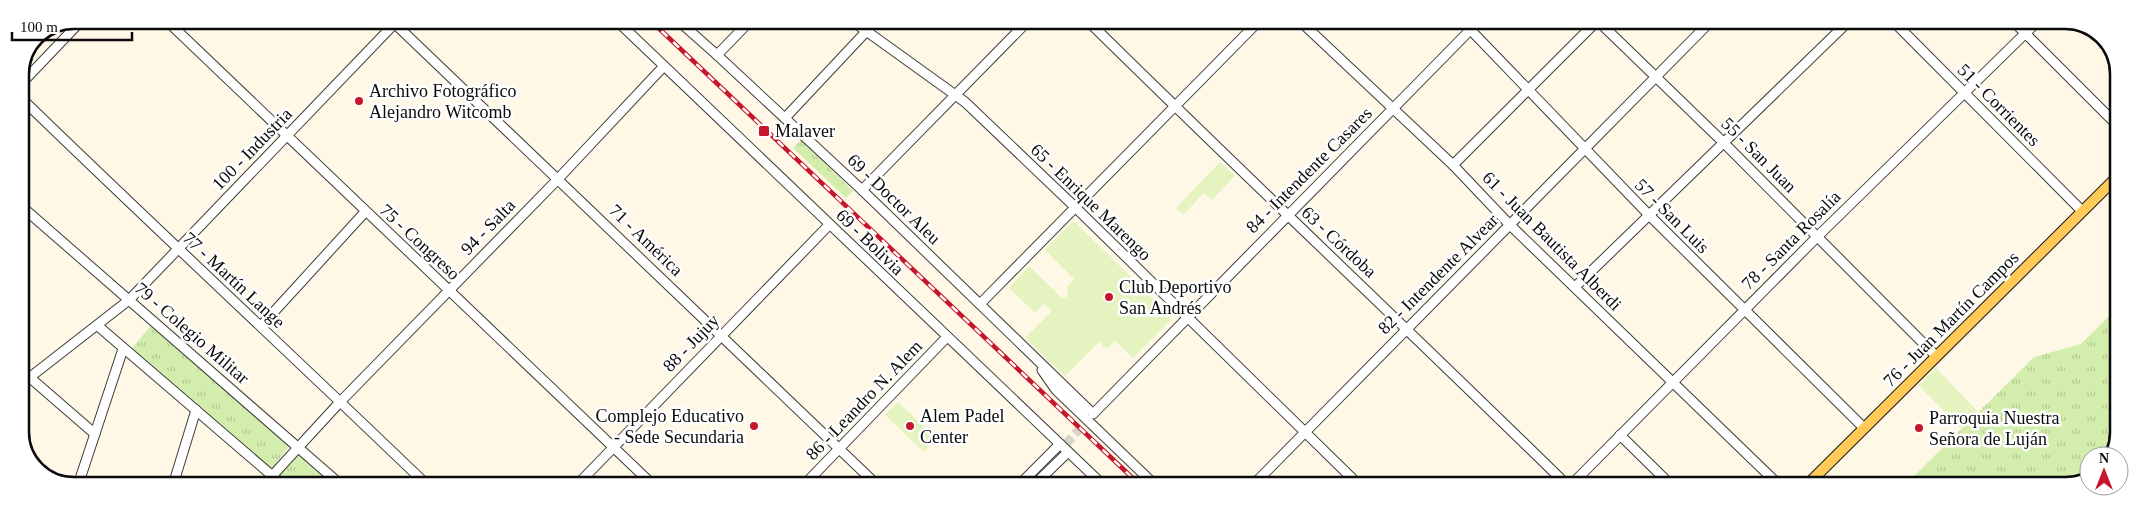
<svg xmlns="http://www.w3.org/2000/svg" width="2139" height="506" font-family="'Times New Roman',serif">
  <defs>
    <pattern id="grass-tufts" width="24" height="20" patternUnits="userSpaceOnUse" patternTransform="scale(1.25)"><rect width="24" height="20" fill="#d3edad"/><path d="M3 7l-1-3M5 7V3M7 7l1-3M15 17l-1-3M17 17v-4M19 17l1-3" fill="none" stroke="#b4ca94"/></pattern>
  </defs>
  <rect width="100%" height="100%" fill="#fff8e7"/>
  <!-- grass -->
  <g fill="url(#grass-tufts)">
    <path d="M801,140L853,191L846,198L793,148Z"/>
    <path d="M2118,307V443L2110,456H2089V478L2066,486H1910L1907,483L2034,357L2081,344Z"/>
    <path d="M152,324L290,445L273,467L270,468L130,351Z"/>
    <path d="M301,453L337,485H289L281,478L280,472Z"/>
  </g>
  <!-- pitch -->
  <g fill="#e5f3c0">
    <path d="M1220,162L1235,176L1212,200L1204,193L1183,215L1176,208Z"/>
    <path d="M1072,222H1075L1170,315V321L1133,358L1115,341L1107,349L1099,342L1065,376L1025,338L1052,311L1044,304L1035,313L1009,288L1029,266L1063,299L1068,295L1067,287L1074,279L1045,250Z"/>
    <path d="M1936,368L1979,413L1962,429L1919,386Z"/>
    <path d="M898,402L936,438L924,452L885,415Z"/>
  </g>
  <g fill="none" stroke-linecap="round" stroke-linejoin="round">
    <!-- minor-tunnel -->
    <path stroke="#dad4c6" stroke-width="9" stroke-dasharray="9 4.5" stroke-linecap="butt" d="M1057,454L1091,416"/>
    <defs>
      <g id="minor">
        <path d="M166,20L653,485"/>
        <path d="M391,20L877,485"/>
        <path d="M616,20L1103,485"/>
        <path d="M668,20L682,24L717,55L862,190L1089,410"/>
        <path d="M851,20L965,102L1075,207L1360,486"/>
        <path d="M1088,21C1246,177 1409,330 1568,486"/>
        <path d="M1300,21L1453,165L1510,225L1780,486"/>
        <path d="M1462,21L1648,214L1864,428"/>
        <path d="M1598,21L1723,142L1936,356"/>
        <path d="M1893,21L2082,211"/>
        <path d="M2013,21L2118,126"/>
        <path d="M717,55L751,20"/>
        <path d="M20,85L82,20"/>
        <path d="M20,97C155,228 292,355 427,485"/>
        <path d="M785,118L877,20"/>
        <path d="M1453,165L1597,21"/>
        <path d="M862,190L1028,21"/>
        <path d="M20,205L341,485"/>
        <path d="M1575,287L1849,21"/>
        <path d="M980,304L1259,21"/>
        <path d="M98,326L283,485"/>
        <path d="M261,326L365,212"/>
        <path d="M20,369L95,434"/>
        <path d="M1042,370L1056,390L1156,486"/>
        <path d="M20,385L129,300L398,20"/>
        <path d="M1093,414L1479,21"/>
        <path d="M1620,435L1672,486"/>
        <path d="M1816,476L1826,486"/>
        <path d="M78,485L123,349"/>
        <path d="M173,485L196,410"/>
        <path d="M268,485L272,476L340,402L558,179L664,66"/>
        <path d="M577,485L829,225"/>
        <path d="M804,485L947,337"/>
        <path d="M1019,485L1060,444"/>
        <path d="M1034,485L1068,452"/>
        <path d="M1252,486L1711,21"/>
        <path d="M1570,486L1817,237L2038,21"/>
      </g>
      <path id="major" d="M1806,486L2118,176"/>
    </defs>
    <!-- minor casing -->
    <use href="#minor" stroke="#3d3d3d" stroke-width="11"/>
    <!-- major casing -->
    <use href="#major" stroke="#1b1b1b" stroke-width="12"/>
    <!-- minor -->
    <use href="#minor" stroke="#fff" stroke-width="9"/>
    <!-- major -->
    <use href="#major" stroke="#ffca57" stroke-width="10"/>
    <defs>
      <path id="rail" d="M650,20L1140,485"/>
    </defs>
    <!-- rail casing -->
    <use href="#rail" stroke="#c6162b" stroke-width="4.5"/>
    <!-- rail -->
    <use href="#rail" stroke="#fff" stroke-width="2.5" stroke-dasharray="8" stroke-linecap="butt"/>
  </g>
  <!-- markers -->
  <g fill="#c6162b" stroke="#fff" stroke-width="2">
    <circle cx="359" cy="101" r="5"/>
    <rect x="758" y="125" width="12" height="12" rx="2.5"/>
    <circle cx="1109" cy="297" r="5"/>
    <circle cx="754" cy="426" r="5"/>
    <circle cx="910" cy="426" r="5"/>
    <circle cx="1919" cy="428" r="5"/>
  </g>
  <g text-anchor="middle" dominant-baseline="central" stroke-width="5" stroke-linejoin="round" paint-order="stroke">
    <!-- poi labels -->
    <g font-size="18" fill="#0a0a0a" stroke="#fff" text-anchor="start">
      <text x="369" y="91">Archivo Fotográfico<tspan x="369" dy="21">Alejandro Witcomb</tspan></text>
      <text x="775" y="131">Malaver</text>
      <text x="1119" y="287">Club Deportivo<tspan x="1119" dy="21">San Andrés</tspan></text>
      <text x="744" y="416" text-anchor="end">Complejo Educativo<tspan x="744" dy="21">- Sede Secundaria</tspan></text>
      <text x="920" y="416">Alem Padel<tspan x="920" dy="21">Center</tspan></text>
      <text x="1929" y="418">Parroquia Nuestra<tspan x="1929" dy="21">Señora de Luján</tspan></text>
    </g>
    <!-- street labels -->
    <g font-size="18" fill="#0a0a0a" stroke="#fff">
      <text transform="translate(1999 105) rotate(45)">51 - Corrientes</text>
      <text transform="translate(252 149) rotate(-46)">100 - Industria</text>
      <text transform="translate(1759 155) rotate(45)">55 - San Juan</text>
      <text transform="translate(1309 170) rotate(-45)">84 - Intendente Casares</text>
      <text transform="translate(894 199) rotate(44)">69 - Doctor Aleu</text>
      <text transform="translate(1091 202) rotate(44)">65 - Enrique Marengo</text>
      <text transform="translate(1672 216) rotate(45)">57 - San Luis</text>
      <text transform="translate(488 227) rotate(-46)">94 - Salta</text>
      <text transform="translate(646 240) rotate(44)">71 - América</text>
      <text transform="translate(1791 240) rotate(-45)">78 - Santa Rosalía</text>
      <text transform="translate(1552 241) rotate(45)">61 - Juan Bautista Alberdi</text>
      <text transform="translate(420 242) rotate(43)">75 - Congreso</text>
      <text transform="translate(870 242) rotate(44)">69 - Bolivia</text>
      <text transform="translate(1339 242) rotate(43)">63 - Córdoba</text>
      <text transform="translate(1438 274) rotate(-45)">82 - Intendente Alvear</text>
      <text transform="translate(234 280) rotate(43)">77 - Martín Lange</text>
      <text transform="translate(1951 319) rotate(-45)">76 - Juan Martín Campos</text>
      <text transform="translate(192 333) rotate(41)">79 - Colegio Militar</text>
      <text transform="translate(691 343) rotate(-46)">88 - Jujuy</text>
      <text transform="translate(864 400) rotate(-46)">86 - Leandro N. Alem</text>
    </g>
  </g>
  <!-- crop -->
  <path d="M0 0H2139V506H0ZM74 29H2065A45 45 0 0 1 2110 74V432A45 45 0 0 1 2065 477H74A45 45 0 0 1 29 432V74A45 45 0 0 1 74 29Z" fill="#fff" fill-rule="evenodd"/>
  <path fill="none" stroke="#0a0a0a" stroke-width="2.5" d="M74 29H2065A45 45 0 0 1 2110 74V432A45 45 0 0 1 2065 477H74A45 45 0 0 1 29 432V74A45 45 0 0 1 74 29Z"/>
  <!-- north arrow -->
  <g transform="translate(2104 471)"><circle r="24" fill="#ffffff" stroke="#9d9d9d"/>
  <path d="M0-4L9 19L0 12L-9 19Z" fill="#c6162b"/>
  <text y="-8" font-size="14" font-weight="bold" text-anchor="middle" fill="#0a0a0a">N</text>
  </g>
  <!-- scale -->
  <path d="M12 32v8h120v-8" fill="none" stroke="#0a0a0a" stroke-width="2.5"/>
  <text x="20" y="32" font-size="15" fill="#0a0a0a" stroke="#ffffff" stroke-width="4" paint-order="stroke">100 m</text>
</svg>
